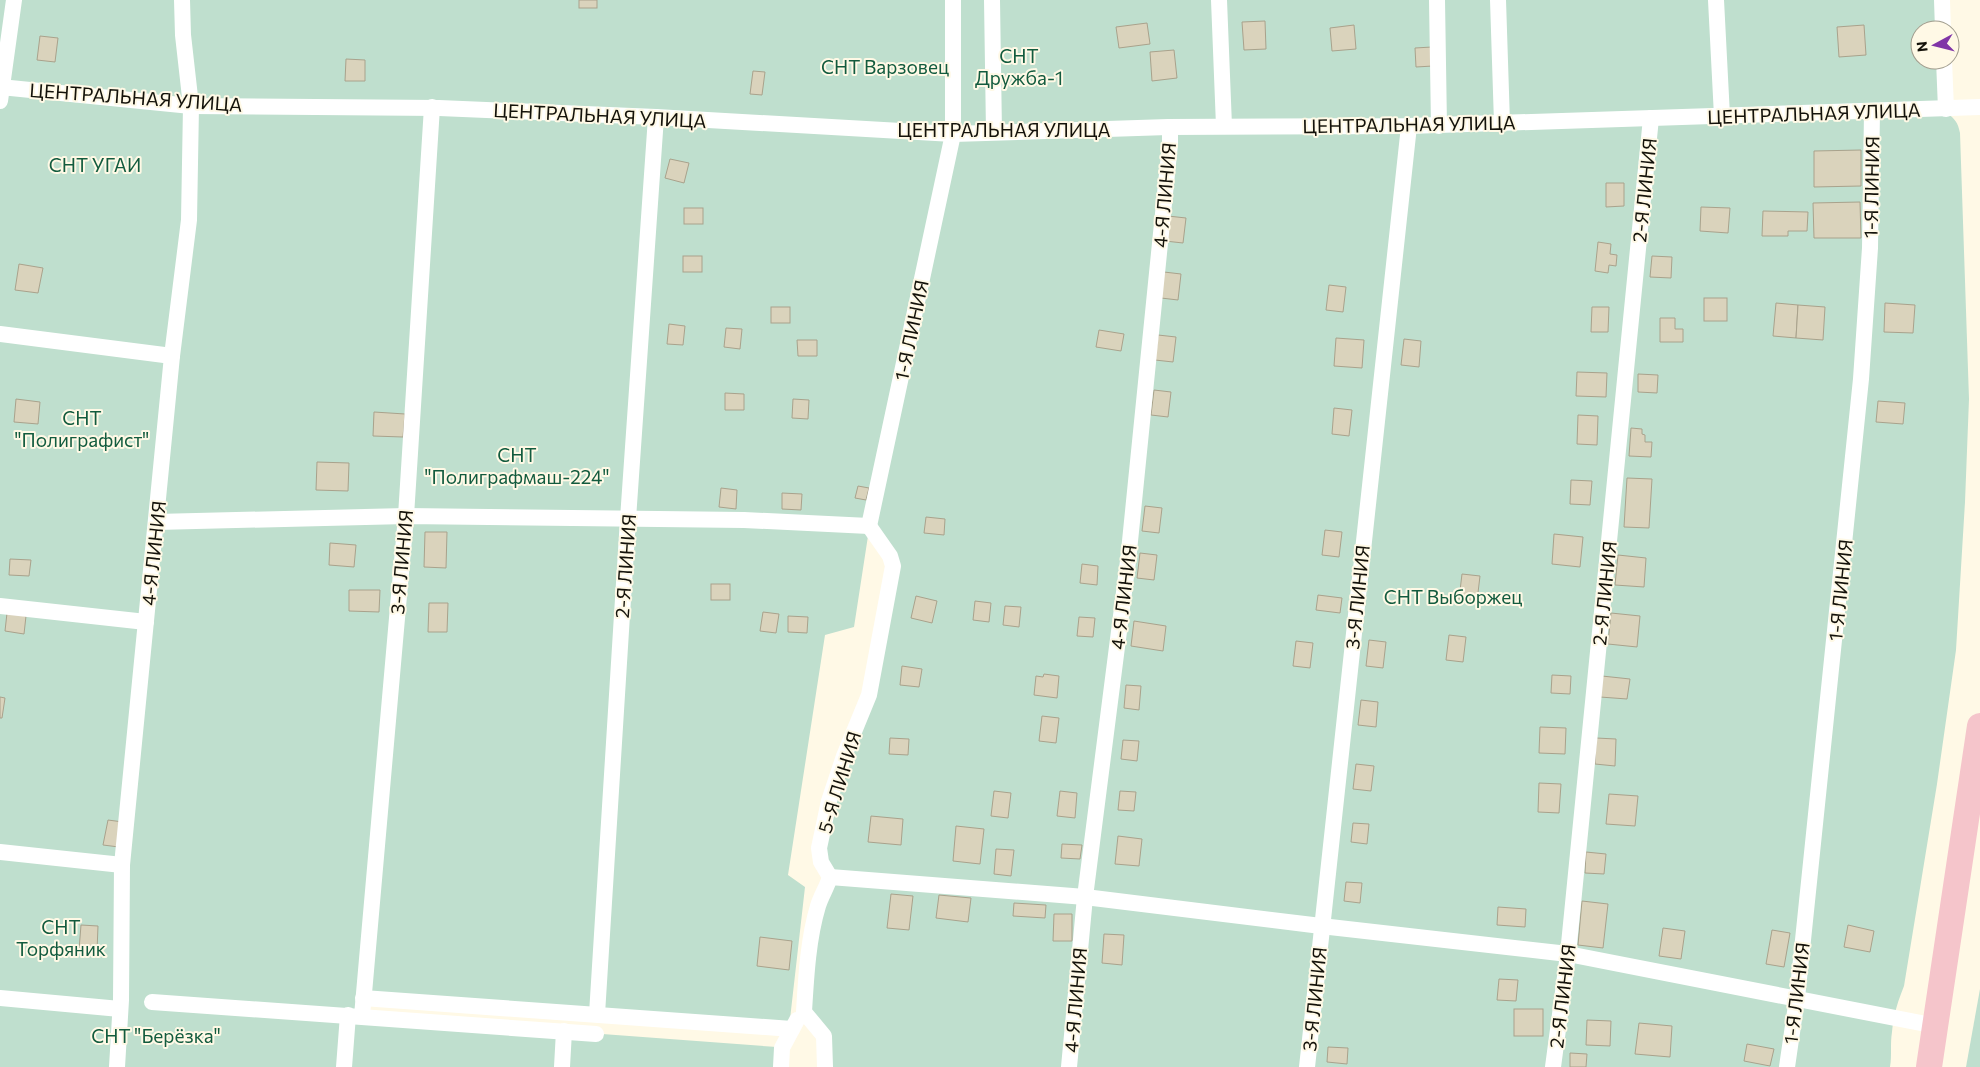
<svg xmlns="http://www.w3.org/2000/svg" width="1980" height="1067" font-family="Commissioner,sans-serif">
  <rect width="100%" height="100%" fill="#fff9e6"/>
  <!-- green -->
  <g fill="#bfdfce">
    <path d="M0,0H1942L1943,30H1920V60H1944L1946,113C1955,118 1958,123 1960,133L1969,399L1965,502L1956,650L1937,784L1904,986C1898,1001 1893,1016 1892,1032C1890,1044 1892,1055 1890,1067H823L824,1036L804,1007L827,888L820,855L864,697L893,566L870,523L854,627L825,635L788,875L805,887L789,1028L364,996L360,1016L777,1047L781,1067H0Z"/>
    <path d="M1980,989V1067H1966Z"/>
  </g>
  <!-- building -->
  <g fill="#dad3bc" stroke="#a9a28c">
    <rect x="579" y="0" width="18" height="8"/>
    <path d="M1265,21L1266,49L1244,50L1242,22Z"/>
    <path d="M1147,23L1150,44L1119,48L1116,27Z"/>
    <path d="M1354,25L1356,49L1332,51L1330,28Z"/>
    <path d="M1864,25L1866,55L1839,57L1837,27Z"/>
    <path d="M40,36L58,38L55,62L37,60Z"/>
    <path d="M1432,47L1433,66L1416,67L1415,48Z"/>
    <path d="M1174,50L1177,78L1152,81L1150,52Z"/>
    <path d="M346,59L365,60V81H345Z"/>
    <path d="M753,71L765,72L762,95L750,94Z"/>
    <path d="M1861,150V186L1814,187V151Z"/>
    <path d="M670,159L689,163L684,183L665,178Z"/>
    <path d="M1606,183H1624V206L1606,207Z"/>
    <path d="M1860,202L1861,238H1814L1813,203Z"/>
    <path d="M1701,207L1730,208L1728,233L1700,231Z"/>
    <rect x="684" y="208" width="19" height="16"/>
    <path d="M1763,211L1808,212L1807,231H1788V236H1762Z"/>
    <path d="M1168,216L1186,218L1183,243L1165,241Z"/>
    <path d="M1598,242L1611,244L1610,254L1617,255L1616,266L1609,265L1608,273L1595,271Z"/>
    <rect x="683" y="256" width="19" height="16"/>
    <path d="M1652,256L1672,257L1671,278L1650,277Z"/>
    <path d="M19,264L43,268L38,293L15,290Z"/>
    <path d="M1164,272L1181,274L1178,300L1161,298Z"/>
    <path d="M1329,285L1346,287L1343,312L1326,310Z"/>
    <rect x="1704" y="298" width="23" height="23"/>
    <path d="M1776,303L1798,305L1796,338L1773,336Z"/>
    <path d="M1885,303L1915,305L1913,333L1884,332Z"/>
    <path d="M1798,305L1825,307L1823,340L1796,338Z"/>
    <rect x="771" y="307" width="19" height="16"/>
    <path d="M1592,307H1609L1608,332H1591Z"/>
    <path d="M1660,318H1675V329H1683V342H1660Z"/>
    <path d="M669,324L685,326L683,345L667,344Z"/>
    <path d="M726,328L742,329L740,349L724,347Z"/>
    <path d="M1099,330L1124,334L1121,351L1096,347Z"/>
    <path d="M1158,335L1176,337L1173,362L1155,360Z"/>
    <path d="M1336,338L1364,340L1362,368L1334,366Z"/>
    <path d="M1404,339L1421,341L1419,367L1401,365Z"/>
    <path d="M797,340H817V356H798Z"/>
    <path d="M1577,372L1607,373L1606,397L1576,396Z"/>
    <path d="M1638,374L1658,375L1657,393L1638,392Z"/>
    <path d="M1154,390L1171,392L1168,417L1151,415Z"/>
    <path d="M725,393L744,394V410H725Z"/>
    <path d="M16,399L40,402L38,424L14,422Z"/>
    <path d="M793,399L809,400L808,419L792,418Z"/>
    <path d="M1878,401L1905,403L1903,424L1876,422Z"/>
    <path d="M1334,408L1352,410L1349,436L1332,434Z"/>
    <path d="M374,412L405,414L403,437L373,436Z"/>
    <path d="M1578,415L1598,416L1597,445L1577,444Z"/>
    <path d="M1631,428L1642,429V434L1645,435V442H1652L1651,457L1629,456Z"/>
    <path d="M317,462L349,463L348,491L316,490Z"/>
    <path d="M1627,478L1652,479L1649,528L1624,527Z"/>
    <path d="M1571,480L1592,481L1590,505L1570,504Z"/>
    <path d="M858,486L869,488L866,500L855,498Z"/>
    <path d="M721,488L737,490L736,509L719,507Z"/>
    <path d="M782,493L802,494L801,510L782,509Z"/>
    <path d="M1145,506L1162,508L1159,533L1142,531Z"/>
    <path d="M926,517L945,519L944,535L924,533Z"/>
    <path d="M1325,530L1342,532L1339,557L1322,555Z"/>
    <path d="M425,532H447L446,568L424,567Z"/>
    <path d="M1554,534L1583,537L1580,567L1552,564Z"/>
    <path d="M330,543L356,545L354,567L329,565Z"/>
    <path d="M1140,553L1157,555L1154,580L1137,578Z"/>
    <path d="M1618,555L1646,558L1644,587L1615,585Z"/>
    <path d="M10,559L31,560L29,576L9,575Z"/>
    <path d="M1082,564L1098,566L1097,585L1080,583Z"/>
    <path d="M1462,574L1480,576L1477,601L1459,599Z"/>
    <rect x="711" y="584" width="19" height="16"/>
    <path d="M349,590H380L379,612L349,611Z"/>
    <path d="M1318,595L1342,598L1340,613L1316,610Z"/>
    <path d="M916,596L937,601L932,623L911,618Z"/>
    <path d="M975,601L991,603L989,622L973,620Z"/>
    <path d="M429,603H448L447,632H428Z"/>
    <path d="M1005,606L1021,607L1019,627L1003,625Z"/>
    <path d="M763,612L779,614L776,633L760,631Z"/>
    <path d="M7,613L26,616L24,634L5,631Z"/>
    <path d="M1611,613L1640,616L1637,647L1608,644Z"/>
    <path d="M788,616L808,617L807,633L788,632Z"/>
    <path d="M1079,617L1095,618L1093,637L1077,636Z"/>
    <path d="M1134,621L1166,626L1163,651L1131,646Z"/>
    <path d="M1449,635L1466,637L1463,662L1446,660Z"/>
    <path d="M1369,640L1386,642L1383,668L1366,666Z"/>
    <path d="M1296,641L1313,643L1310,668L1293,666Z"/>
    <path d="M902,666L922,669L919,687L900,685Z"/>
    <path d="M1044,674L1059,676L1057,698L1034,695L1036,676L1043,677Z"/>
    <path d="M1552,675L1571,676L1570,694L1551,693Z"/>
    <path d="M1602,676L1630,679L1627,699L1600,697Z"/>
    <path d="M1126,685L1141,686L1139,710L1124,708Z"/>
    <path d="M0,697L5,698L2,718H0Z"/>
    <path d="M1361,700L1378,702L1376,727L1358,725Z"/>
    <path d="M1042,716L1059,718L1056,743L1039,741Z"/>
    <path d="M1540,727L1566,728L1565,754L1539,753Z"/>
    <path d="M890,738L909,739L908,755L889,754Z"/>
    <path d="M1596,738L1616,739L1615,766L1595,764Z"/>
    <path d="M1123,740L1139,741L1137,761L1121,759Z"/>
    <path d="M1356,764L1374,766L1371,791L1353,789Z"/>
    <path d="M1539,783L1561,784L1559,813L1538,812Z"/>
    <path d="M994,791L1011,793L1008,818L991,816Z"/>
    <path d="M1060,791L1077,793L1075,818L1057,816Z"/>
    <path d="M1120,791L1136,792L1134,811L1118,810Z"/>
    <path d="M1609,794L1638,796L1635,826L1606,824Z"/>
    <path d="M871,816L903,819L901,845L868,842Z"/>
    <path d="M108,820L123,822L119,847L103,845Z"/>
    <path d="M1353,823L1369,824L1367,844L1351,842Z"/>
    <path d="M956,826L984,829L980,864L953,861Z"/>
    <path d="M1118,836L1142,839L1139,866L1115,864Z"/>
    <path d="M1062,844L1082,845L1080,859L1061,858Z"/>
    <path d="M996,849L1014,850L1011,876L994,874Z"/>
    <path d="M1586,852L1606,854L1604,874L1585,873Z"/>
    <path d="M1346,882L1362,883L1360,903L1344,901Z"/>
    <path d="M891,894L913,896L909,930L887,928Z"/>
    <path d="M939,895L971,898L968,922L936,918Z"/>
    <path d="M1582,901L1608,904L1603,948L1578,945Z"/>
    <path d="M1014,903L1046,905L1045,918L1013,916Z"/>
    <path d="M1498,907L1526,909L1525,927L1497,925Z"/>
    <path d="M1054,914H1072V941H1053Z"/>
    <path d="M81,925L98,926L97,951L79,950Z"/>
    <path d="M1848,925L1874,931L1870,952L1844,947Z"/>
    <path d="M1663,928L1685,931L1681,959L1659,956Z"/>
    <path d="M1772,930L1790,933L1784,967L1766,964Z"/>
    <path d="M1104,934L1124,935L1122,965L1102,963Z"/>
    <path d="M760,937L792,941L789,970L757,966Z"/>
    <path d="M1499,979L1518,980L1516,1001L1497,1000Z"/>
    <rect x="1514" y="1009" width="29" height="27"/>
    <path d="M1587,1020L1611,1021L1610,1046L1586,1045Z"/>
    <path d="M1639,1023L1672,1026L1670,1057L1635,1054Z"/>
    <path d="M1747,1044L1774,1049L1770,1066L1744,1061Z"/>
    <path d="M1328,1047L1348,1048L1347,1064L1327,1062Z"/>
    <path d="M1570,1053L1587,1054L1586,1067H1570Z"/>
  </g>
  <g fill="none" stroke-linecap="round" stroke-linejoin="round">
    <!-- street -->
    <g stroke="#fff" stroke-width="16">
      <path d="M992,0L994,132"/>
      <path d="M1219,0L1224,126"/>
      <path d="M1437,0L1439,126"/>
      <path d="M1498,0L1502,123"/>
      <path d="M1716,0L1722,116"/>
      <path d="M1942,0L1943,30"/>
      <path d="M1944,60L1946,109"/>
      <path d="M0,87L191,106L439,108L656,117L953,134L1168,127L1409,126L1980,107"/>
      <path d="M0,101L14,0"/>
      <path d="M0,334L172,356"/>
      <path d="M156,522L406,516L744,520L869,526"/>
      <path d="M869,526L953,134V0"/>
      <path d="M0,606L146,622"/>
      <path d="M0,852L122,865"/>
      <path d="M830,877L1085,897L1321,926L1568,954L1936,1026"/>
      <path d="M0,998L120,1009"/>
      <path d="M363,998L792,1029"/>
      <path d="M152,1002L596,1034"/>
      <path d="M597,1014L628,519L656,117"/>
      <path d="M362,1016L406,516L432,107"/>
      <path d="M117,1067L121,1000L122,865L172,356L189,220L191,106L183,35L182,0"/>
      <path d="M344,1067L348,1015"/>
      <path d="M562,1067L564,1031"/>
      <path d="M781,1067L782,1048L797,1020"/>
      <path d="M825,1067L824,1036L804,1012C806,978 808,939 818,906C821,896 827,887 830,877L821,862L819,848L829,801L844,756L869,695L893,566L890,556L869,526"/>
      <path d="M1069,1067L1085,897L1128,561L1170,144V127"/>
      <path d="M1307,1067L1409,126"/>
      <path d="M1553,1067L1568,954L1651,118"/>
      <path d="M1787,1067L1797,998L1861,379L1870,248L1872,112"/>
    </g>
    <!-- primary -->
    <path stroke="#f5c5cb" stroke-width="26" d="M1929,1067L1980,726"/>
  </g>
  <g text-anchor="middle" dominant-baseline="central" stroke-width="4" stroke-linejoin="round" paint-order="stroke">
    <!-- park labels -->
    <g font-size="19" fill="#125b3e" stroke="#fff9e6">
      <text x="1019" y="55">СНТ<tspan x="1019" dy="22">Дружба-1</tspan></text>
      <text x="885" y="66">СНТ Варзовец</text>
      <text x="95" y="164">СНТ УГАИ</text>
      <text x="82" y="417">СНТ<tspan x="82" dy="22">"Полиграфист"</tspan></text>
      <text x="517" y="454">СНТ<tspan x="517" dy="22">"Полиграфмаш-224"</tspan></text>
      <text x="1453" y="596">СНТ Выборжец</text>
      <text x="61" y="926">СНТ<tspan x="61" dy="22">Торфяник</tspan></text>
      <text x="156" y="1035">СНТ "Берёзка"</text>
    </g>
    <!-- street labels -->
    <g font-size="19" fill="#14120a" stroke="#fff9e6">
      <text transform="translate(136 97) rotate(4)">ЦЕНТРАЛЬНАЯ УЛИЦА</text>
      <text transform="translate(1814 113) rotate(-2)">ЦЕНТРАЛЬНАЯ УЛИЦА</text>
      <text transform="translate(600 115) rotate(3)">ЦЕНТРАЛЬНАЯ УЛИЦА</text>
      <text transform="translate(1409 124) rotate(-1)">ЦЕНТРАЛЬНАЯ УЛИЦА</text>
      <text x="1004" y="129">ЦЕНТРАЛЬНАЯ УЛИЦА</text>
      <text transform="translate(1871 187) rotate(-89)">1-Я ЛИНИЯ</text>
      <text transform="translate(1644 190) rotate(-84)">2-Я ЛИНИЯ</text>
      <text transform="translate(1164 195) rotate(-85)">4-Я ЛИНИЯ</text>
      <text transform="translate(911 330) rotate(-78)">1-Я ЛИНИЯ</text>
      <text transform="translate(153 553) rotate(-84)">4-Я ЛИНИЯ</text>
      <text transform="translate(401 562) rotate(-85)">3-Я ЛИНИЯ</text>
      <text transform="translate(625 566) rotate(-86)">2-Я ЛИНИЯ</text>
      <text transform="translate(1840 590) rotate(-84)">1-Я ЛИНИЯ</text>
      <text transform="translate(1604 593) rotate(-84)">2-Я ЛИНИЯ</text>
      <text transform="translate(1123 597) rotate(-83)">4-Я ЛИНИЯ</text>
      <text transform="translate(1357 597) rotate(-84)">3-Я ЛИНИЯ</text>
      <text transform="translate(839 782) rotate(-73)">5-Я ЛИНИЯ</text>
      <text transform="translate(1796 993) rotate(-83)">1-Я ЛИНИЯ</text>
      <text transform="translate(1562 996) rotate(-83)">2-Я ЛИНИЯ</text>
      <text transform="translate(1314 999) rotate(-84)">3-Я ЛИНИЯ</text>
      <text transform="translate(1075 1000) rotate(-85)">4-Я ЛИНИЯ</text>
    </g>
  </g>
  <!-- north arrow -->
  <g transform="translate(1935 45) rotate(263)"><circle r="24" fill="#fff9e6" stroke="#a19d8e"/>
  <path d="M0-4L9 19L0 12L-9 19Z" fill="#8035a7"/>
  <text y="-8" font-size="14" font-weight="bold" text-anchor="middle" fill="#14120a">N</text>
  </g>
</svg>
